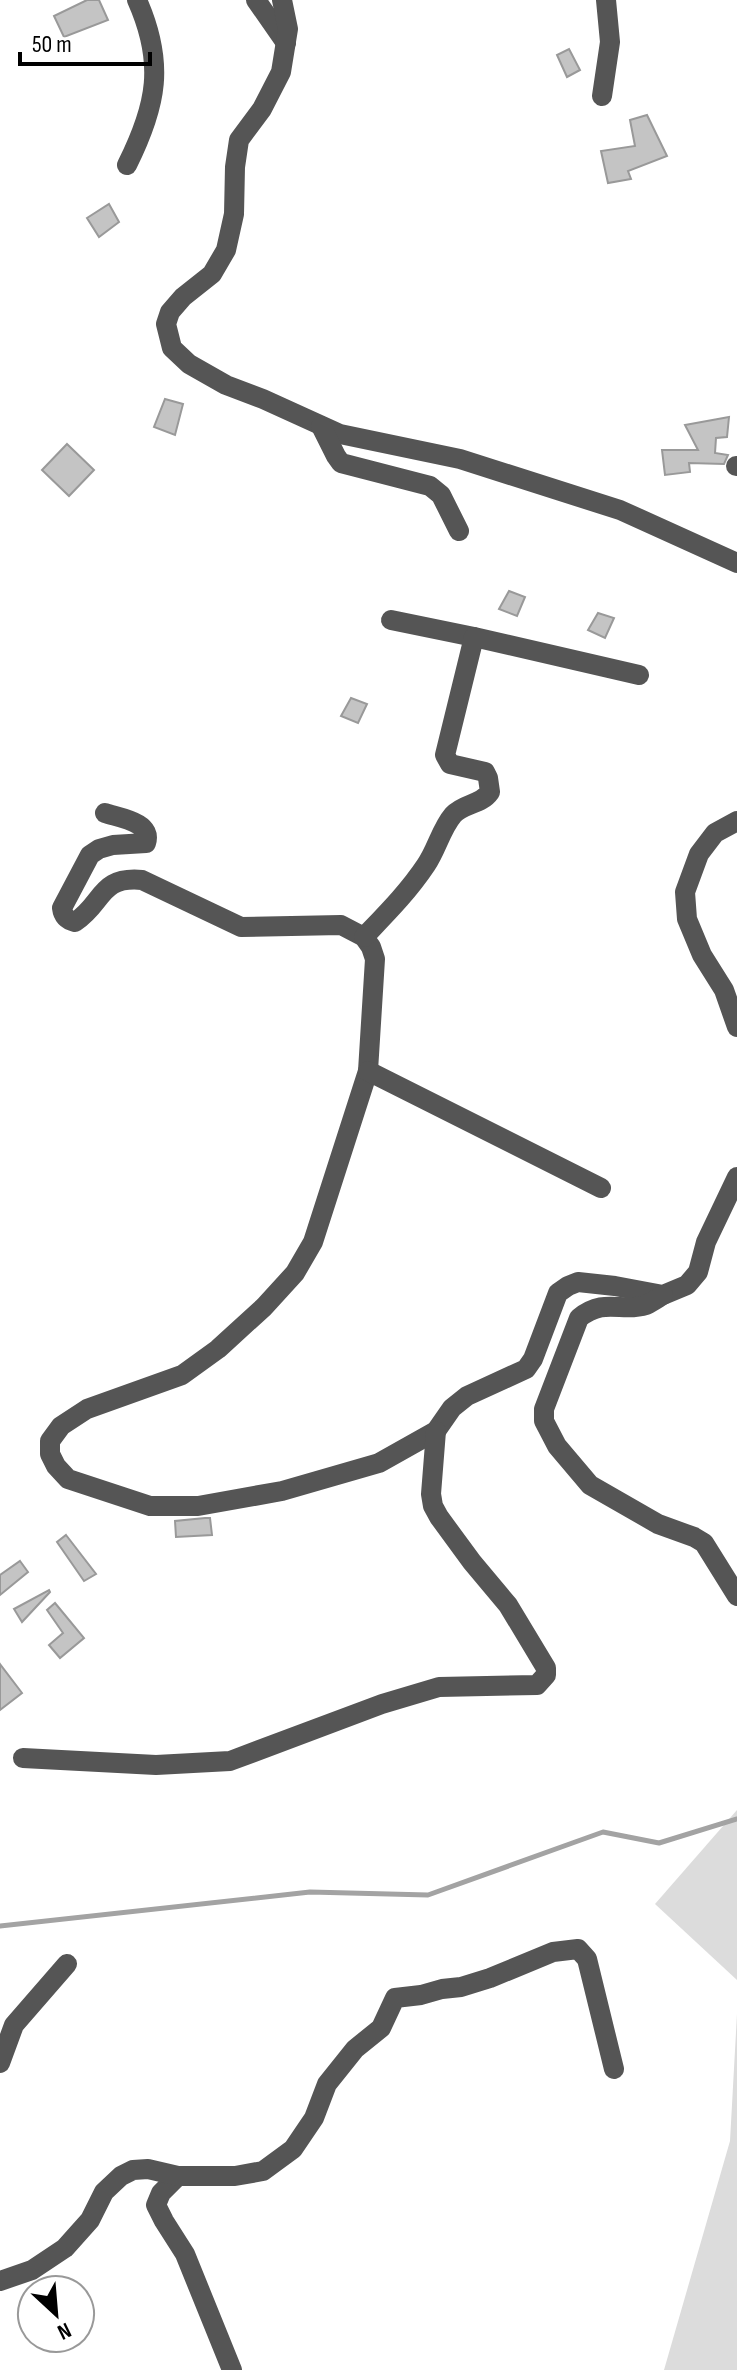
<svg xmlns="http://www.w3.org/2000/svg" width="737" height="2370" font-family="'Sofia Sans Condensed',sans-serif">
  <rect width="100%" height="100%" fill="#fff"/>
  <!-- green -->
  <g fill="#dcdcdc">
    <path d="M737,1810V1980L655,1904Z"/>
    <path d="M737,2014V2370H664L730,2141Z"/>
  </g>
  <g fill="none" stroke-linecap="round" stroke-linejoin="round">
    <!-- stream -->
    <path stroke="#a3a3a3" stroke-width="5" d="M0,1926L310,1892L428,1895L603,1832L659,1843L737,1819"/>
  </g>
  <!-- building -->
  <g fill="#c4c4c4" stroke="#999" stroke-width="2">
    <path d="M87,0H99L108,20L64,37L54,16Z"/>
    <path d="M569,49L580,70L567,77L557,55Z"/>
    <path d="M647,115L667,156L628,171L631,179L608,183L601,151L635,146L630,120Z"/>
    <path d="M109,204L119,222L99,237L87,218Z"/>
    <path d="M165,399L183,404L175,435L154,427Z"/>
    <path d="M729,417L727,437L716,438L715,453L728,455L724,464L689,463L690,472L665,475L662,450H698L685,425Z"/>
    <path d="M67,444L94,470L69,496L42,470Z"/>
    <path d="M509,591L525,597L517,616L499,609Z"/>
    <path d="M598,613L614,618L605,638L588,630Z"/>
    <path d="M351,698L367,704L358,723L341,716Z"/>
    <path d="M205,1518H210L212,1535L176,1537L175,1521Z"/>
    <path d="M66,1535L96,1574L84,1581L57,1542Z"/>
    <path d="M20,1561L28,1572L0,1595V1575Z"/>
    <path d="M49,1590L50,1592L22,1622L14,1609Z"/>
    <path d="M55,1603L84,1638L60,1658L49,1645L63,1633L47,1610Z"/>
    <path d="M0,1664L22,1693L0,1710Z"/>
  </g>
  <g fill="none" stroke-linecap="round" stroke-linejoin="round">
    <!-- minor -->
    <g stroke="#555" stroke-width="20">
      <path d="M256,0L286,43"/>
      <path d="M282,0L288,29L281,72L262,109L239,140L235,167L234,214L226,250L212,274L183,297L170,312L166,324L172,348L189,364L226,385L263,399L340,434L460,459L620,510L737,563"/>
      <path d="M602,96L610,42L606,0"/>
      <path d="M127,165C157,105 165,63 137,0"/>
      <path d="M321,426L336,456L341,463L430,486L441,495L459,531"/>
      <path d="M736,466H737"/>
      <path d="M391,620L474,637"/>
      <path d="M105,813C120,818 153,822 146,843L113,845L99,849L90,855L62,908C63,916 67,920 75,922C104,903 99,876 142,880L241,927L341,925L364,937L371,947L375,959L368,1071L313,1242L295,1273L264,1307L218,1349L182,1375L87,1409L61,1426L50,1441V1454L56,1466L68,1479L150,1506H198L282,1491L379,1463L436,1431L452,1408L467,1396L526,1369L533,1359L558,1293L568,1286L578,1282L615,1286L663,1295L687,1285L698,1272L706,1242L737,1177"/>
      <path d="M737,821L715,833L699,854L685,892L687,919L702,955L724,990L737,1027"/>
      <path d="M364,937C386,914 408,892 426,865C437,849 441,829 453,815C464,803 481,805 490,792L488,778L485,772L450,764L445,755L474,637L639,675"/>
      <path d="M368,1071L601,1188"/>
      <path d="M663,1295C658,1298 652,1302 646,1305C622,1313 605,1297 579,1318L544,1409V1421L557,1446L590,1485L658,1524L694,1537L704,1543L737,1596"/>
      <path d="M23,1758L156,1765L230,1761L382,1704L439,1687L537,1685L546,1675V1668L508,1605L472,1562L439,1517L433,1506L431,1494L436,1431"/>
      <path d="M0,2063L14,2025L67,1964"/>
      <path d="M178,2176L161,2193L156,2205L164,2221L185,2254L232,2370"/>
      <path d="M0,2281L32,2270L65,2248L90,2220L104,2192L121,2176L133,2170L148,2169L178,2176H235L263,2171L293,2149L314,2118L327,2084L355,2049L381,2028L395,1998L421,1995L442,1989L461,1987L490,1978L553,1952L578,1949L587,1959L614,2069"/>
    </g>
  </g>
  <!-- north arrow -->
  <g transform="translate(56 2314) rotate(154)"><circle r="38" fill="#ffffff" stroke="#999999" stroke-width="2"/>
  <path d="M0-6L14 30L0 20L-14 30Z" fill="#000000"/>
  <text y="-12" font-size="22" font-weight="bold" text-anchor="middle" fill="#000000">N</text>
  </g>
  <!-- scale -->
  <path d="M20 52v12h130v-12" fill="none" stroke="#000000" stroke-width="4"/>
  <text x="32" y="52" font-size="24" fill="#000000" stroke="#ffffff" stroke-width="6" paint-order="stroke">50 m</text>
</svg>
